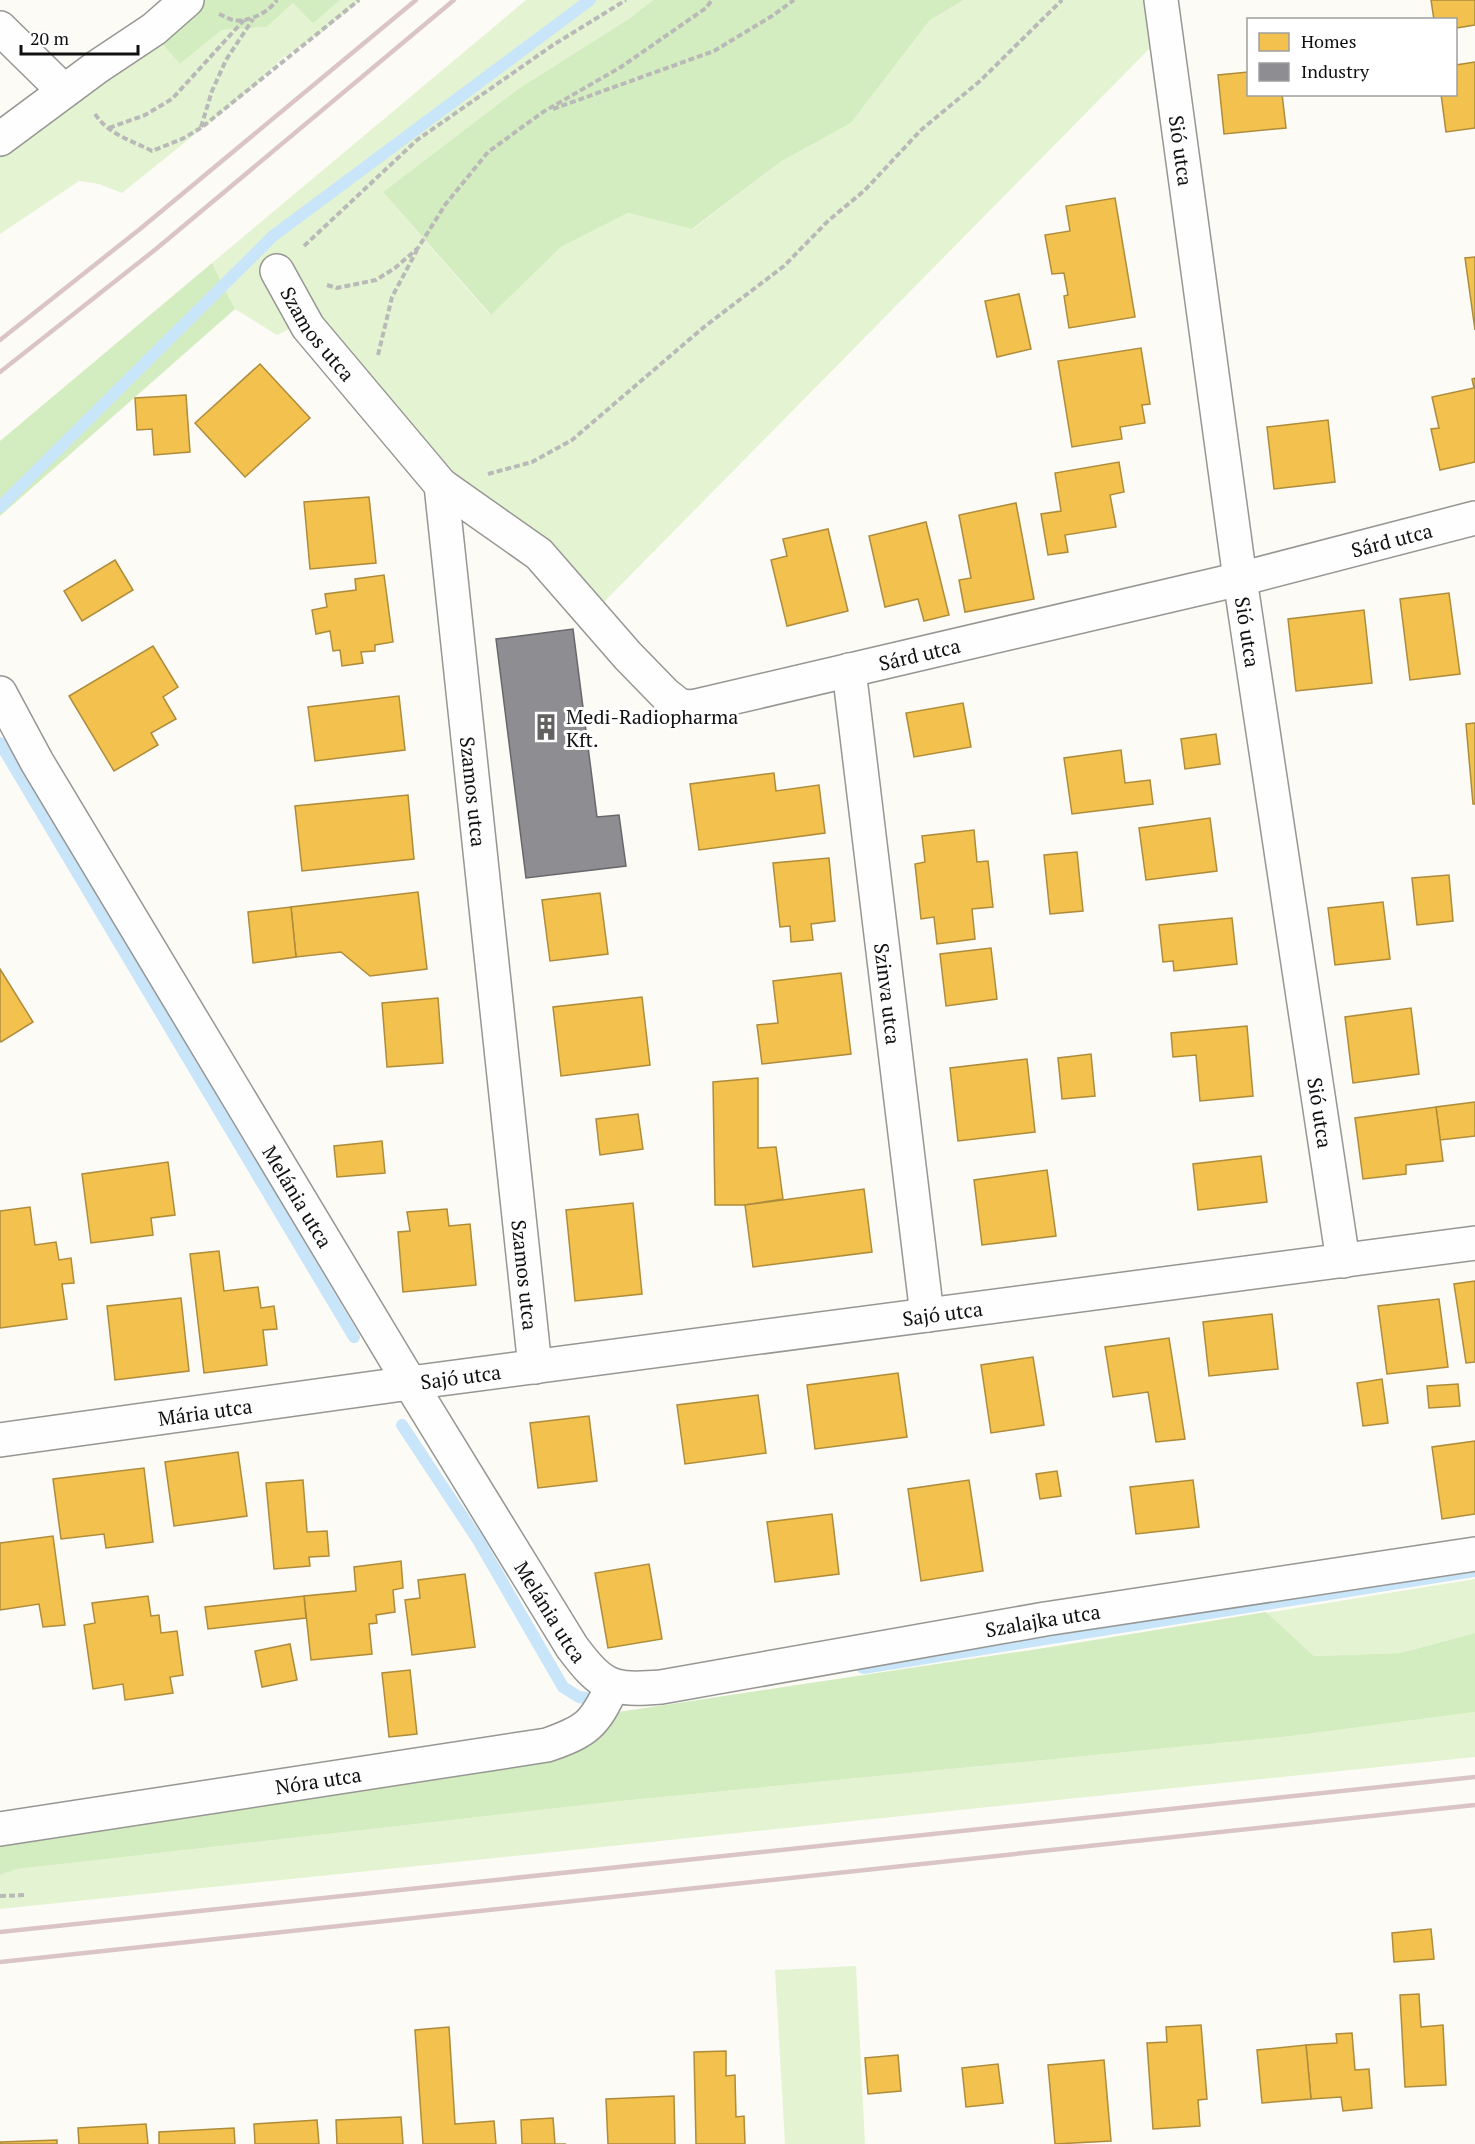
<svg xmlns="http://www.w3.org/2000/svg" width="1475" height="2144" font-family="'PT Serif',serif">
  <rect width="100%" height="100%" fill="#fcfbf5"/>
  <!-- green -->
  <g fill="#e4f4d3">
    <path d="M340,0H361L322,32L281,59L255,86L122,193L99,184L79,181L0,234V155L157,38L180,64L222,30L267,27L293,3L313,24Z"/>
    <path d="M526,0H653L630,18L518,89L383,192L490,315L561,247L628,213L693,229L782,161L851,123L930,20L964,0H1148L1152,46L602,604L444,474L311,319L277,335L235,309L212,263Z"/>
    <path d="M1475,1579V1633L1400,1653L1314,1656L1266,1613Z"/>
    <path d="M1475,1712V1757L0,1909V1875L18,1869L611,1802L1292,1736Z"/>
    <path d="M856,1966L865,2144H785L775,1970Z"/>
  </g>
  <!-- forest -->
  <g fill="#d4edc0">
    <path d="M201,0H340L313,24L293,3L267,27L222,30L180,64L157,38Z"/>
    <path d="M653,0H964L930,20L851,123L782,161L692,229L628,213L561,247L491,315L383,192L518,89L630,18Z"/>
    <path d="M212,263L235,309L0,516V441Z"/>
    <path d="M1266,1612L1314,1656L1400,1653L1475,1633V1712L1292,1736L611,1802L18,1869L0,1875V1843L302,1795L618,1712L1057,1646Z"/>
  </g>
  <!-- homes -->
  <g fill="#f2c14e" stroke="#ae8c3b" stroke-width="1.5">
    <path d="M1431,0H1475V25L1456,28V20H1434Z"/>
    <path d="M1475,62V128L1446,132L1441,94H1456V65Z"/>
    <path d="M1248,72V94H1282L1286,128L1224,134L1218,75Z"/>
    <path d="M1115,198L1135,317L1069,328L1064,296L1068,295L1064,273L1052,274L1045,235L1070,231L1066,206Z"/>
    <path d="M1475,257V330L1465,258Z"/>
    <path d="M1019,294L1031,349L997,357L985,301Z"/>
    <path d="M1141,348L1150,404L1142,405L1145,423L1120,427L1122,439L1072,447L1058,361Z"/>
    <path d="M260,364L310,418L245,477L195,423Z"/>
    <path d="M1475,378V462L1440,470L1431,429L1439,428L1432,397L1474,388L1472,379Z"/>
    <path d="M186,395L190,452L154,455L152,429L137,430L135,398Z"/>
    <path d="M1328,420L1335,482L1274,489L1267,427Z"/>
    <path d="M1119,462L1124,492L1110,495L1116,527L1065,535L1068,552L1048,555L1041,514L1061,511L1055,473Z"/>
    <path d="M369,497L376,563L310,569L304,502Z"/>
    <path d="M1016,503L1034,599L965,612L959,580L971,578L959,515Z"/>
    <path d="M926,522L949,615L924,621L918,599L885,607L869,536Z"/>
    <path d="M828,529L848,611L787,626L771,560L787,556L783,539Z"/>
    <path d="M115,560L133,590L82,621L64,591Z"/>
    <path d="M384,575L393,642L375,645V651L361,652L363,663L342,666L340,650L333,651L330,631L316,634L312,610L327,607L325,594L356,590L355,579Z"/>
    <path d="M1449,593L1460,674L1410,680L1400,599Z"/>
    <path d="M1364,610L1372,683L1296,691L1288,619Z"/>
    <path d="M153,646L178,687L163,697L176,719L151,733L158,745L114,771L69,696Z"/>
    <path d="M399,696L405,750L315,761L308,707Z"/>
    <path d="M963,703L971,747L914,757L906,713Z"/>
    <path d="M1475,723V804H1473L1466,724Z"/>
    <path d="M1216,734L1220,764L1185,769L1181,739Z"/>
    <path d="M1121,750L1125,783L1150,780L1153,804L1072,814L1064,758Z"/>
    <path d="M774,773L776,791L819,785L825,833L699,850L690,784Z"/>
    <path d="M408,795L414,859L302,871L295,806Z"/>
    <path d="M1210,818L1217,871L1146,880L1139,828Z"/>
    <path d="M974,830L977,862L988,861L993,907L972,909L975,939L937,944L934,917L921,919L915,864L925,862L922,836Z"/>
    <path d="M1077,852L1083,911L1050,914L1044,855Z"/>
    <path d="M829,858L835,921L811,924L813,940L791,942L790,926L780,927L773,863Z"/>
    <path d="M1449,875L1453,921L1417,925L1412,878Z"/>
    <path d="M418,892L427,969L370,976L341,952L296,957L291,907Z"/>
    <path d="M600,893L608,954L550,961L542,900Z"/>
    <path d="M1383,902L1390,959L1335,965L1328,908Z"/>
    <path d="M291,907L296,957L253,963L248,912Z"/>
    <path d="M1232,918L1237,964L1174,971L1173,961L1163,962L1159,925Z"/>
    <path d="M991,948L997,999L946,1006L940,954Z"/>
    <path d="M0,969L33,1022L1,1042L0,1040Z"/>
    <path d="M841,973L851,1054L762,1064L757,1025L778,1023L773,981Z"/>
    <path d="M642,997L650,1065L561,1076L553,1007Z"/>
    <path d="M438,998L443,1063L387,1067L382,1003Z"/>
    <path d="M1411,1008L1419,1074L1353,1083L1345,1017Z"/>
    <path d="M1247,1026L1253,1096L1200,1101L1196,1055L1173,1057L1171,1033Z"/>
    <path d="M1091,1054L1095,1096L1062,1099L1058,1058Z"/>
    <path d="M1027,1059L1035,1132L958,1141L950,1068Z"/>
    <path d="M758,1078V1148L776,1147L783,1199L745,1205H715L713,1082Z"/>
    <path d="M1475,1102V1136L1440,1140L1436,1107Z"/>
    <path d="M1436,1107L1443,1161L1406,1165V1174L1363,1179L1355,1118Z"/>
    <path d="M638,1114L643,1149L600,1155L596,1119Z"/>
    <path d="M382,1141L385,1173L337,1177L334,1146Z"/>
    <path d="M1261,1156L1267,1202L1198,1210L1193,1164Z"/>
    <path d="M168,1162L175,1215L151,1218L153,1235L91,1243L82,1174Z"/>
    <path d="M1047,1170L1056,1236L982,1245L974,1180Z"/>
    <path d="M864,1189L872,1252L753,1267L745,1205Z"/>
    <path d="M633,1203L642,1294L575,1301L566,1210Z"/>
    <path d="M30,1207L35,1245L56,1242L59,1260L71,1258L74,1283L62,1284L67,1319L0,1328V1211Z"/>
    <path d="M447,1209L449,1226L470,1224L476,1285L403,1292L398,1232L410,1231L407,1212Z"/>
    <path d="M219,1251L224,1291L258,1287L261,1308L274,1306L277,1329L263,1330L267,1365L204,1373L190,1254Z"/>
    <path d="M1475,1281V1362L1466,1363L1454,1284Z"/>
    <path d="M181,1298L189,1371L115,1380L107,1306Z"/>
    <path d="M1439,1299L1448,1367L1387,1374L1378,1306Z"/>
    <path d="M1272,1314L1278,1369L1209,1376L1203,1322Z"/>
    <path d="M1169,1338L1185,1439L1156,1442L1148,1392L1113,1397L1105,1347Z"/>
    <path d="M1033,1357L1044,1425L991,1433L981,1365Z"/>
    <path d="M898,1373L907,1437L815,1449L807,1385Z"/>
    <path d="M1382,1379L1388,1423L1363,1426L1357,1383Z"/>
    <path d="M1458,1384L1460,1406L1429,1408L1427,1386Z"/>
    <path d="M758,1395L766,1453L685,1464L677,1405Z"/>
    <path d="M589,1416L597,1481L538,1488L530,1423Z"/>
    <path d="M1475,1441V1514L1442,1519L1432,1447Z"/>
    <path d="M238,1452L247,1516L174,1526L165,1462Z"/>
    <path d="M144,1468L153,1542L106,1548L104,1534L61,1539L53,1479Z"/>
    <path d="M1057,1471L1061,1496L1040,1499L1036,1474Z"/>
    <path d="M303,1480L307,1532L327,1531L329,1556L309,1557L310,1566L274,1569L266,1483Z"/>
    <path d="M969,1480L983,1571L921,1581L908,1489Z"/>
    <path d="M1193,1480L1199,1527L1136,1534L1130,1487Z"/>
    <path d="M832,1514L839,1574L775,1582L767,1522Z"/>
    <path d="M53,1536L65,1625L43,1627L39,1604L0,1610V1543Z"/>
    <path d="M401,1561L403,1588L393,1590L395,1612L376,1615L377,1623L369,1624L372,1654L311,1660L304,1596L356,1591L354,1567Z"/>
    <path d="M649,1564L662,1639L608,1648L595,1573Z"/>
    <path d="M465,1574L475,1647L412,1655L405,1600L420,1598L418,1580Z"/>
    <path d="M148,1596L151,1616L159,1615L161,1633L177,1631L183,1675L170,1677L173,1693L125,1700L123,1684L93,1689L84,1625L95,1623L92,1603Z"/>
    <path d="M304,1596L306,1618L208,1629L205,1607Z"/>
    <path d="M290,1644L297,1680L262,1687L255,1651Z"/>
    <path d="M410,1670L417,1734L389,1737L382,1673Z"/>
    <path d="M1431,1929L1434,1959L1394,1962L1392,1933Z"/>
    <path d="M1419,1994L1421,2027L1443,2025L1446,2085L1405,2087L1400,1995Z"/>
    <path d="M1201,2025L1207,2099L1198,2100L1200,2126L1153,2129L1147,2043L1167,2042L1166,2027Z"/>
    <path d="M449,2027L455,2124L494,2121L496,2144H423L415,2030Z"/>
    <path d="M1352,2033L1355,2070L1369,2069L1372,2108L1343,2111L1341,2097L1311,2099L1306,2045L1337,2043L1336,2034Z"/>
    <path d="M1306,2045L1311,2099L1262,2103L1257,2050Z"/>
    <path d="M726,2051V2076L735,2075L736,2117L744,2116L745,2144H696L694,2052Z"/>
    <path d="M898,2055L901,2091L868,2094L865,2058Z"/>
    <path d="M1104,2060L1111,2141L1055,2144L1048,2065Z"/>
    <path d="M998,2064L1003,2103L966,2107L962,2068Z"/>
    <path d="M674,2096L675,2144H608L606,2099Z"/>
    <path d="M401,2117L403,2144H337L336,2120Z"/>
    <path d="M553,2118L555,2144H566H522L521,2120Z"/>
    <path d="M317,2120L319,2144H255L254,2124Z"/>
    <path d="M146,2124L148,2144H79L78,2128Z"/>
    <path d="M234,2128L235,2144H159V2132Z"/>
    <path d="M57,2140V2144H0V2142Z"/>
  </g>
  <!-- industry -->
  <path fill="#8d8d92" stroke="#68686b" stroke-width="1.5" d="M573,629L597,817L619,815L626,866L526,878L496,639Z"/>
  <g fill="none" stroke-linecap="round" stroke-linejoin="round">
    <!-- stream -->
    <g stroke="#c8e5fa" stroke-width="12">
      <path d="M0,507L273,236L590,0"/>
      <path d="M0,743L354,1337"/>
      <path d="M402,1425L478,1540L563,1687L579,1697L602,1701"/>
      <path d="M863,1668L1475,1571"/>
    </g>
    <defs>
      <g id="minor">
        <path id="s1" d="M1161,0L1240,579L1343,1261"/>
        <path d="M0,28L64,91"/>
        <path d="M0,139L97,67L154,29L187,0"/>
        <path id="s2" d="M277,271L308,327L441,485L535,1367"/>
        <path id="s3" d="M441,485L539,554L628,656L665,694L680,706L692,707L1240,579L1475,518"/>
        <path id="s4" d="M849,670L927,1315"/>
        <path id="s5" d="M0,693L37,762L410,1383L572,1647C602,1687 611,1691 661,1687L1045,1619L1475,1554"/>
        <path id="s6" d="M0,1440L410,1383L1475,1243"/>
        <path id="s7" d="M0,1829L547,1745C587,1731 594,1725 612,1687"/>
      </g>
    </defs>
    <!-- minor casing -->
    <use href="#minor" stroke="#969693" stroke-width="36"/>
    <!-- path -->
    <g stroke="#b9b9b8" stroke-width="4" stroke-dasharray="6 3" stroke-linecap="butt">
      <path d="M219,14C224,16 229,19 233,20C248,23 269,12 277,0"/>
      <path d="M553,109L714,51L772,16L794,0"/>
      <path d="M95,114C109,135 131,140 152,151L182,139L201,128L359,0"/>
      <path d="M201,127L212,91L226,60L253,19"/>
      <path d="M109,128L145,115L172,99L244,20"/>
      <path d="M304,246L417,140L553,45L626,0"/>
      <path d="M327,285L337,288L376,280L395,268L418,248L445,205L488,152L543,112L621,67L706,8L712,0"/>
      <path d="M378,355L392,297L417,250"/>
      <path d="M488,474L532,462L572,440L704,327L784,266L828,221L865,190L921,130L980,81L1062,0"/>
      <path d="M0,1896L26,1895"/>
    </g>
    <!-- minor -->
    <use href="#minor" stroke="#fffefe" stroke-width="33"/>
    <!-- rail -->
    <g stroke="#dac5c4" stroke-width="4.5">
      <path d="M0,340L140,229L416,0"/>
      <path d="M0,372L156,249L454,0"/>
      <path d="M0,1932L1475,1777"/>
      <path d="M0,1962L1475,1805"/>
    </g>
  </g>
  <!-- icons -->
  <defs>
    <symbol id="building-bare" viewBox="-9 -9 18 18"><path d="M-4-6H4V6H1V3H-1V6H-4ZM-2.5-4.3h1.7v1.8h-1.7ZM.8-4.3h1.7v1.8H.8ZM-2.5-1h1.7V.8h-1.7ZM.8-1h1.7V.8H.8Z" fill="#636260" stroke="#fff" stroke-width="2.5" paint-order="stroke"/></symbol>
  </defs>
  <g fill-rule="evenodd">
    <use href="#building-bare" x="527" y="708" width="38" height="38"/>
  </g>
  <g text-anchor="middle" dominant-baseline="central" stroke-width="6" stroke-linejoin="round" paint-order="stroke">
    <!-- street labels -->
    <g font-size="20" fill="#101010" stroke="#fff">
      <text stroke="none"><textPath href="#s1" startOffset="152">Sió utca</textPath></text>
      <text stroke="none"><textPath href="#s2" startOffset="75">Szamos utca</textPath></text>
      <text stroke="none"><textPath href="#s3" startOffset="1059">Sárd utca</textPath></text>
      <text stroke="none"><textPath href="#s1" startOffset="638">Sió utca</textPath></text>
      <text stroke="none"><textPath href="#s3" startOffset="573">Sárd utca</textPath></text>
      <text stroke="none"><textPath href="#s2" startOffset="579">Szamos utca</textPath></text>
      <text stroke="none"><textPath href="#s4" startOffset="326">Szinva utca</textPath></text>
      <text stroke="none"><textPath href="#s1" startOffset="1124">Sió utca</textPath></text>
      <text stroke="none"><textPath href="#s5" startOffset="585">Melánia utca</textPath></text>
      <text stroke="none"><textPath href="#s2" startOffset="1065">Szamos utca</textPath></text>
      <text stroke="none"><textPath href="#s6" startOffset="951">Sajó utca</textPath></text>
      <text stroke="none"><textPath href="#s6" startOffset="465">Sajó utca</textPath></text>
      <text stroke="none"><textPath href="#s6" startOffset="207">Mária utca</textPath></text>
      <text stroke="none"><textPath href="#s5" startOffset="1071">Melánia utca</textPath></text>
      <text stroke="none"><textPath href="#s5" startOffset="1605">Szalajka utca</textPath></text>
      <text stroke="none"><textPath href="#s7" startOffset="322">Nóra utca</textPath></text>
    </g>
    <!-- poi labels -->
    <g font-size="20" fill="#101010" stroke="#fff" text-anchor="start">
      <text x="566" y="716">Medi-Radiopharma<tspan x="566" dy="23">Kft.</tspan></text>
    </g>
  </g>
  <!-- legend -->
  <rect x="1247" y="18" width="210" height="78" fill="#ffffff" stroke="#9f9f9f" stroke-width="1.5"/>
  <rect x="1259" y="33" width="30" height="18" fill="#f2c14e" stroke="#9f9f9f" stroke-width="1.5"/>
  <text x="1301" y="48" font-size="18" fill="#101010">Homes</text>
  <rect x="1259" y="63" width="30" height="18" fill="#8d8d92" stroke="#9f9f9f" stroke-width="1.5"/>
  <text x="1301" y="78" font-size="18" fill="#101010">Industry</text>
  <!-- scale -->
  <path d="M21 45v9h117v-9" fill="none" stroke="#101010" stroke-width="3"/>
  <text x="30" y="45" font-size="18" fill="#101010" stroke="#ffffff" stroke-width="4.5" paint-order="stroke">20 m</text>
</svg>
